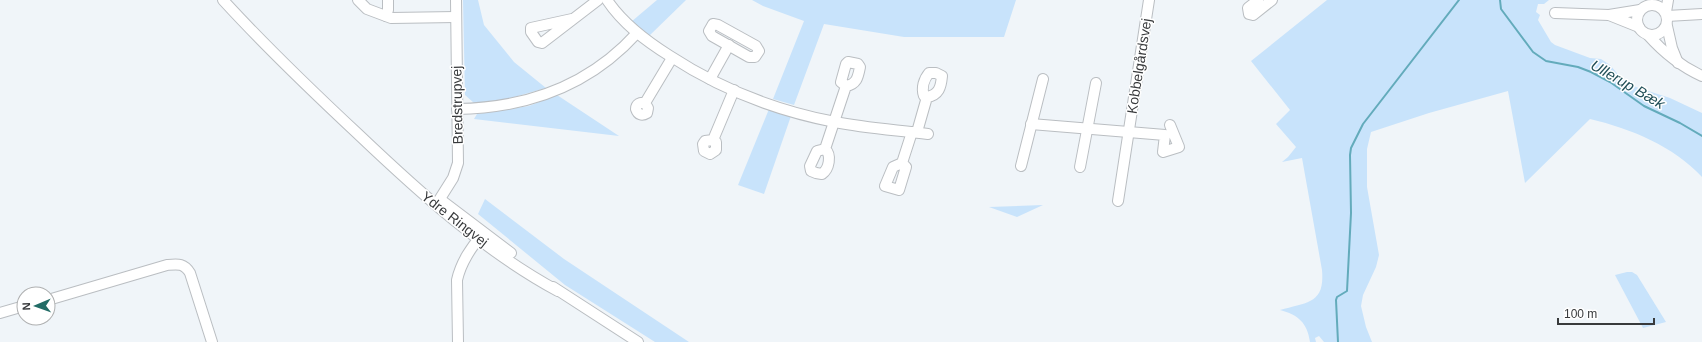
<svg xmlns="http://www.w3.org/2000/svg" width="1702" height="342" font-family="Helvetica,sans-serif">
  <rect width="100%" height="100%" fill="#f0f5f9"/>
  <!-- green -->
  <g fill="#c8e3fb">
    <path d="M463,0H478L484,25L514,62L546,88L500,101L474,103L465,95Z"/>
    <path d="M657,0H686L649,36L631,22Z"/>
    <path d="M752,0H1016L1004,37H904L824,24L794,105L773,99L804,21L763,6Z"/>
    <path d="M1327,0H1549L1544,4H1538L1536,12L1540,15L1538,20L1551,42L1555,45L1590,58L1601,59L1610,65L1622,79L1636,87L1670,98L1702,113V177C1673,146 1632,129 1590,119L1525,183L1508,91L1429,113L1371,132L1367,149V187L1379,255L1376,267L1363,295L1361,306L1366,327L1372,342H1324L1319,336L1315,338L1316,342H1310C1307,322 1298,315 1280,310C1307,302 1325,304 1322,270L1302,158L1282,162L1288,157L1296,147L1276,124L1290,110L1251,61Z"/>
    <path d="M557,95L619,136L474,119L477,114L529,106Z"/>
    <path d="M769,109L791,116L764,194L738,185Z"/>
    <path d="M485,199L564,259L689,342H655L565,285L478,214Z"/>
    <path d="M1043,205L1017,217L989,207Z"/>
    <path d="M1627,272H1632L1637,275L1666,322L1643,328L1615,275Z"/>
  </g>
  <g fill="none" stroke-linecap="round" stroke-linejoin="round">
    <!-- stream -->
    <g stroke="#63abbb" stroke-width="2">
      <path d="M1500,0L1501,9L1533,52L1546,61L1578,67L1591,72L1610,82L1644,106L1680,123L1702,136"/>
      <path d="M1338,342L1336,300L1337,297L1347,291L1351,213L1350,155L1351,148L1363,124L1459,0"/>
    </g>
    <defs>
      <g id="minor">
        <path d="M223,0C266,47 312,91 358,134C419,192 484,251 558,291"/>
        <path d="M358,0L367,9L391,18L456,17"/>
        <path d="M607,0C623,24 646,41 670,56C719,88 777,111 835,122C865,128 897,130 928,134"/>
        <path d="M1258,0L1248,8L1249,14L1253,15L1272,0"/>
        <circle cx="1652" cy="20" r="15"/>
        <path d="M1666,12L1668,0"/>
        <path d="M1555,13L1609,15L1640,10"/>
        <path d="M1609,15L1639,27"/>
        <path d="M386,16L388,10V0"/>
        <path d="M1667,16L1702,14"/>
        <path d="M572,19L531,28V32L538,42L542,43L598,0"/>
        <path d="M713,24L718,25L756,46L759,51L755,57H749L712,36L709,31Z"/>
        <path d="M1667,26L1672,48L1678,63"/>
        <path d="M1648,35C1664,53 1680,66 1702,76"/>
        <path d="M710,79L729,45"/>
        <path d="M645,103C640,102 636,104 636,109C638,115 642,116 647,113L648,108L645,103L672,58"/>
        <path d="M457,109C527,108 589,86 637,33"/>
        <path d="M1031,124L1165,135L1163,152L1179,147L1170,125"/>
        <path d="M917,132L927,97C939,95 941,87 942,76L936,73H929C924,79 921,88 924,96L927,97"/>
        <path d="M713,140L716,142V150L710,154L704,151L703,144L705,141L713,140L734,90"/>
        <path d="M825,149C832,155 829,169 822,174L816,173L811,171L810,166L817,151L825,149L846,86L841,82L846,64L848,62L858,64L860,67C858,77 857,84 846,86"/>
        <path d="M902,163L906,167L899,190L885,186L893,167L902,163L912,132"/>
        <path d="M1021,166L1043,79"/>
        <path d="M1080,167L1096,83"/>
        <path d="M441,200L511,253"/>
        <path d="M1118,201L1149,0"/>
        <path d="M436,205L453,178L458,163L456,0"/>
        <path d="M553,287L638,342"/>
        <path d="M48,300L167,265C178,264 184,263 190,273L212,342"/>
        <path d="M0,313L24,306"/>
        <path d="M458,342L457,280C461,262 471,248 483,233"/>
      </g>
    </defs>
    <!-- minor casing -->
    <use href="#minor" stroke="#babec2" stroke-width="12"/>
    <!-- minor -->
    <use href="#minor" stroke="#fff" stroke-width="10"/>
  </g>
  <g text-anchor="middle" dominant-baseline="central" stroke-width="3" stroke-linejoin="round" paint-order="stroke">
    <!-- street labels -->
    <g font-size="14" fill="#383a3c" stroke="#fff">
      <text transform="translate(1139 66) rotate(-81)">Kobbelgårdsvej</text>
      <text transform="translate(457 105) rotate(-91)">Bredstrupvej</text>
      <text transform="translate(455 219) rotate(38)">Ydre Ringvej</text>
    </g>
    <!-- water labels -->
    <g font-size="15" font-style="italic" fill="#225059" stroke="#fff">
      <text transform="translate(1628 84) rotate(30)">Ullerup Bæk</text>
    </g>
  </g>
  <!-- north arrow -->
  <g transform="translate(36 306) rotate(268)"><circle r="19" fill="#ffffff" stroke="#afb0b1"/>
  <path d="M0-3L7 15L0 10L-7 15Z" fill="#226c66"/>
  <text y="-6" font-size="11" font-weight="bold" text-anchor="middle" fill="#383a3c">N</text>
  </g>
  <!-- scale -->
  <path d="M1558 318v6h96v-6" fill="none" stroke="#383a3c" stroke-width="2"/>
  <text x="1564" y="318" font-size="12" fill="#383a3c" stroke="#ffffff" stroke-width="3" paint-order="stroke">100 m</text>
</svg>
